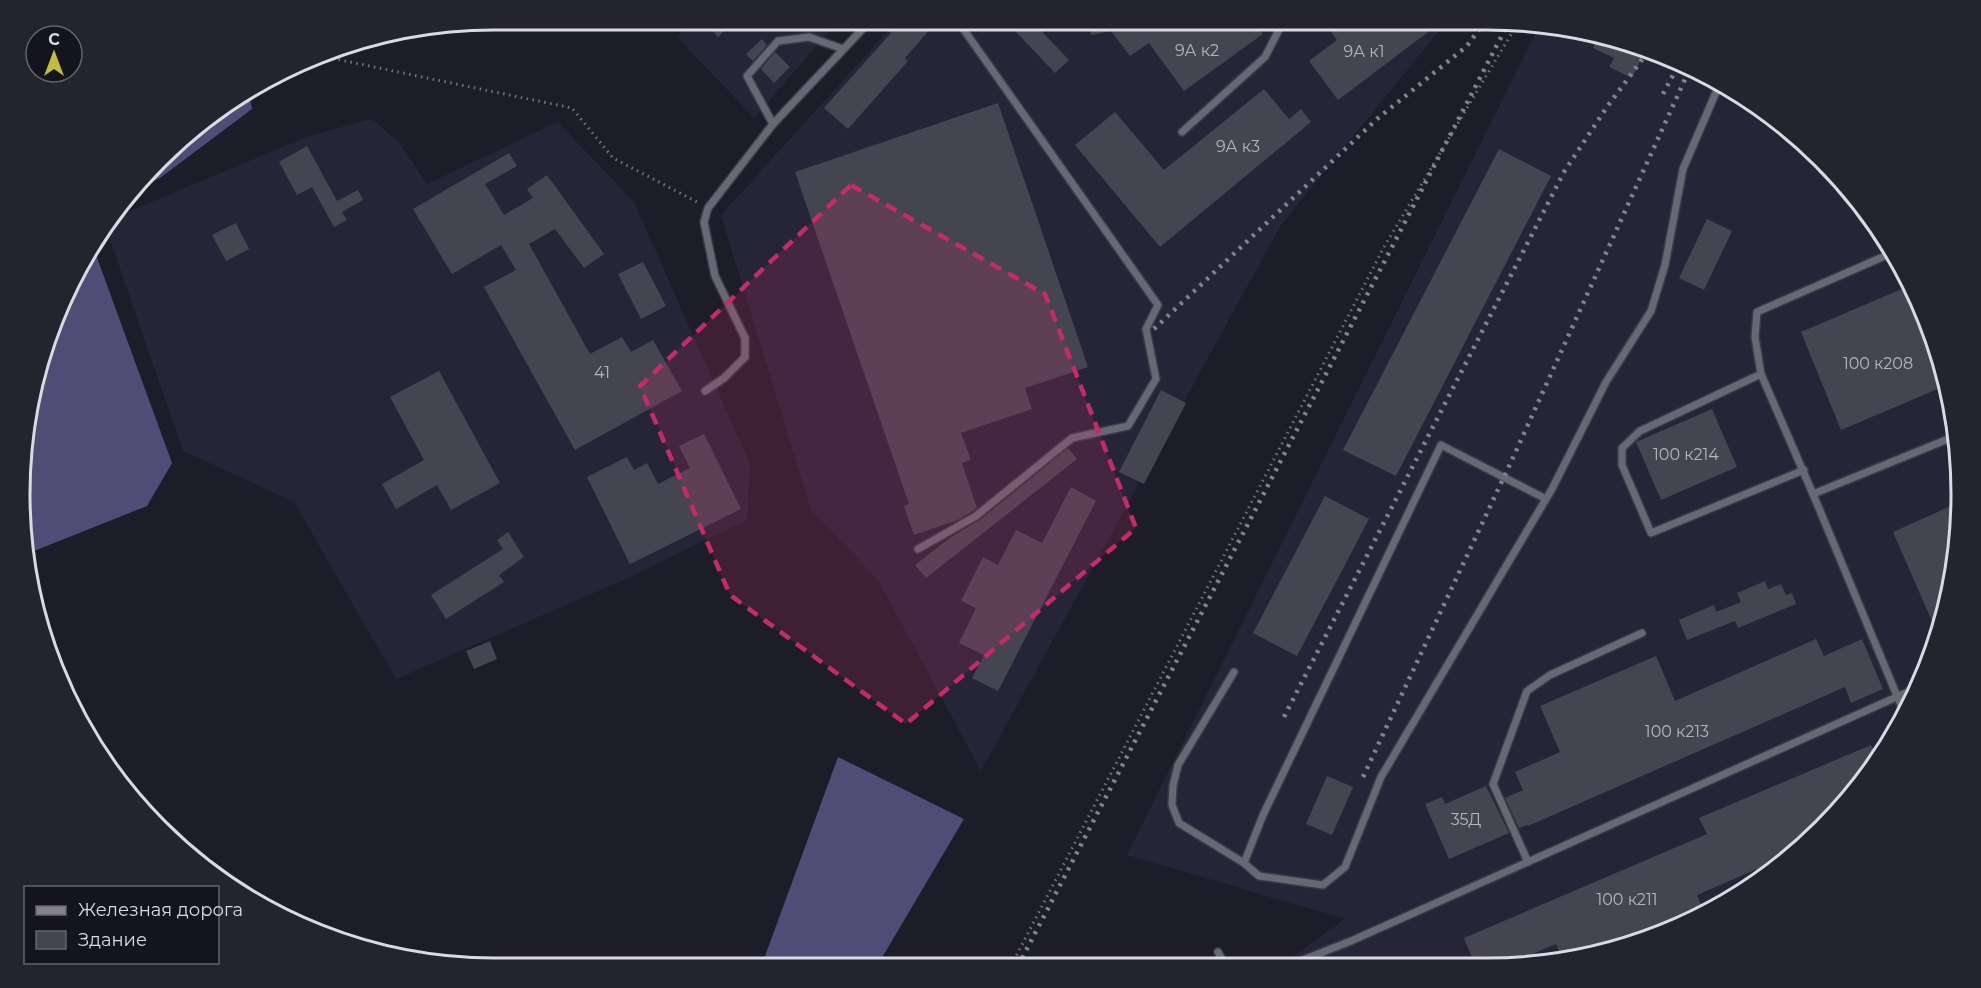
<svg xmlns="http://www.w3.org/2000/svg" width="1981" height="988" font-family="Montserrat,sans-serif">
  <rect width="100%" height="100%" fill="#1d1d29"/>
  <!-- built -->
  <g fill="#262537">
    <path d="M693,20H698L705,28L713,20H829L835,25L754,118L677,37Z"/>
    <path d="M898,20H1448L1281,225L981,771L878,580L811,510L721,215Z"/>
    <path d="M1540,24L1609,36L1697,68L1776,117L1844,181L1898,256L1936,341L1957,432L1961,525L1945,616L1913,704L1844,807L1776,871L1668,933L1549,964L1281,965L1345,919L1127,855Z"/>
    <path d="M371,119L398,141L427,184L558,122L634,202L750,464L747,520L630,577L396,679L294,502L183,451L105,225L109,220L306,137Z"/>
  </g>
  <!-- forest -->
  <g fill="#4f4c76">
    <path d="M249,94L252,109L160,178L141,186L205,118Z"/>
    <path d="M92,244L172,463L147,506L24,555L29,401L56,312Z"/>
    <path d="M838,757L964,819L877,966L761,967Z"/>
  </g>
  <!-- building -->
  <g fill="#454552">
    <path d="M713,20H735L718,37L707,25Z"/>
    <path d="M898,20H938L905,58L908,61L848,129L824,108L891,33L888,31Z"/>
    <path d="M1005,20H1031L1069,60L1055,73Z"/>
    <path d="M1088,20H1253L1263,34L1184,91L1149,43L1130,56L1111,31L1091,35Z"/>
    <path d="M1322,20H1444L1338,100L1309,61L1337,40Z"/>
    <path d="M1600,34L1646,49L1632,78L1609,67L1614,58L1593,48Z"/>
    <path d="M762,39L767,45L753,61L746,54Z"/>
    <path d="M775,52L790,67L774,83L761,69Z"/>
    <path d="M1264,89L1289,119L1301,109L1311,122L1160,247L1075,145L1115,112L1164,170Z"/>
    <path d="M998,103L1088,367L1025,388L1032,409L961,433L971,460L962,463L977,508L958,520L914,535L904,506L909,504L795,172Z"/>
    <path d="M307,146L337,201L358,190L363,200L342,212L347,220L334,227L312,187L297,195L279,162Z"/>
    <path d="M1499,149L1551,176L1396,476L1343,450Z"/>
    <path d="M509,153L517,166L485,184L504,215L533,198L527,189L547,175L604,254L584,268L555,229L529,244L590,354L622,337L631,352L653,340L682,391L575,450L484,287L516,270L501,245L452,274L413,209Z"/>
    <path d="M1707,219L1732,231L1704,290L1679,278Z"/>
    <path d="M236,223L249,249L226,261L212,235Z"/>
    <path d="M643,262L666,306L641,319L618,274Z"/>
    <path d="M1911,285L1936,341L1947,385L1841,430L1801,332Z"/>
    <path d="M439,371L500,483L451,510L437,485L396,509L382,484L424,460L390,397Z"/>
    <path d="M1161,390L1186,403L1144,484L1119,472Z"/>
    <path d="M1712,409L1737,467L1661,500L1636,442Z"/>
    <path d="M704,434L741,509L630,564L587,477L627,457L634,470L647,463L658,484L690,468L679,446Z"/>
    <path d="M1068,448L1077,459L926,578L915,565L951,537L980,520Z"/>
    <path d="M1071,487L1096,501L998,691L972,678L984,655L959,643L976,608L961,601L983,557L998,565L1016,530L1042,543Z"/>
    <path d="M1325,496L1369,519L1297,656L1253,633Z"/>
    <path d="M1960,502V525L1945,616L1938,635L1893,532Z"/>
    <path d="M508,532L524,557L499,575L504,582L446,619L431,595L503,549L497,540Z"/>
    <path d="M1765,581L1768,589L1781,584L1786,595L1792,593L1796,604L1738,628L1735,621L1687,640L1679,620L1714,605L1716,612L1741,602L1737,593Z"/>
    <path d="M1816,639L1824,656L1862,639L1883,689L1851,703L1845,687L1528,826L1527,825L1519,828L1505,798L1523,790L1515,772L1560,752L1540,706L1656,656L1675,701Z"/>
    <path d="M490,641L497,659L474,669L466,651Z"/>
    <path d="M1871,745L1877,757L1844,807L1794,853L1697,895L1702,907L1601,951L1563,961L1556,944L1509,964L1475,965L1464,938L1707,834L1699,818Z"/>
    <path d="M1327,776L1353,787L1332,835L1306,824Z"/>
    <path d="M1486,786L1509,833L1449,859L1425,804L1442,797L1445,804Z"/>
  </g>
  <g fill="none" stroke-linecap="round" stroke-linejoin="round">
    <defs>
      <g id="lane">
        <path d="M773,124L747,76L778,41L809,37L843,49"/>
        <path d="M1182,132L1265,57L1284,20"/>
        <path d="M1761,374L1640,431L1622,448V465L1651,533L1804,470"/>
        <path d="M705,391L724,378L745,357V338L715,276L704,222L708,208L773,124L871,20"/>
        <path d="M1813,494L1761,374L1755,337L1757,312L1894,252"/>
        <path d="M1546,499L1441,445L1263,815L1244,863L1259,876L1323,885L1345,867L1381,777L1546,499L1552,489L1606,382L1651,311L1665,265L1683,169L1720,83"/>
        <path d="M918,549L976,516L1072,438L1128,426L1156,379L1146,329L1158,305L957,20"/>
        <path d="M1234,672L1178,765L1173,786L1172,805L1179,823L1244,863"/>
        <path d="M1905,715L1813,494L1958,435"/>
        <path d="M1528,862L1493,784L1527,691L1550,675L1642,633"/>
        <path d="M1218,952L1225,965"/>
        <path d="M1290,965L1351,941L1919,687"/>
      </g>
    </defs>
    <!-- lane casing -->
    <use href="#lane" stroke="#3b3a43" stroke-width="10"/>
    <!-- path -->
    <g stroke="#73737d" stroke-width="3" stroke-dasharray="1.5 4.5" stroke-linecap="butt">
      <path d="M321,56L572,108L613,158L699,203"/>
      <path d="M1011,966L1384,247L1519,21"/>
    </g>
    <!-- lane -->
    <use href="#lane" stroke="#676775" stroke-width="7"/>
    <!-- rail -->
    <g stroke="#83828d" stroke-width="4.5" stroke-dasharray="3 6" stroke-linecap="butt">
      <path d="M1663,94L1680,62"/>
      <path d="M1154,329L1377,119L1467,46L1486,20"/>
      <path d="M1284,717L1564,172L1607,107L1649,50"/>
      <path d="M1363,777L1511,462L1691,66"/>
      <path d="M1018,966L1510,20"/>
    </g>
  </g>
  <!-- marked area -->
  <path fill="#c42b69" fill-opacity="0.2" stroke="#c42b69" stroke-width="4.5" stroke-dasharray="12 8" stroke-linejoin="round" d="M851,185L1045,294L1136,528L906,724L730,595L640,386Z"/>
  <g text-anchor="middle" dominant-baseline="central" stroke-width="6" stroke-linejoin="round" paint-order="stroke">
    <!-- number labels -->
    <g font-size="16" fill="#b6b5bf">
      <text x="1197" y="50">9А к2</text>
      <text x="1364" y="51">9А к1</text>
      <text x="1238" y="146">9А к3</text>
      <text x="1878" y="363">100 к208</text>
      <text x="602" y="372">41</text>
      <text x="1686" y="454">100 к214</text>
      <text x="1677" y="731">100 к213</text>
      <text x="1466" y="819">35Д</text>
      <text x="1627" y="899">100 к211</text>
    </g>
  </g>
  <!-- crop -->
  <path d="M0 0H1981V988H0ZM494 30H1487A464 464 0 0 1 1951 494V494A464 464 0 0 1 1487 958H494A464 464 0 0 1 30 494V494A464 464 0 0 1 494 30Z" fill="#24242f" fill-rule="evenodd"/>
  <path fill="none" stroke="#dbdae3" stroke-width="3" d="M494 30H1487A464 464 0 0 1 1951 494V494A464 464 0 0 1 1487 958H494A464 464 0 0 1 30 494V494A464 464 0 0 1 494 30Z"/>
  <!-- legend -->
  <rect x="24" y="886" width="195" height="78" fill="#14141f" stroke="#64636d" stroke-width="1.5"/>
  <rect x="36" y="906" width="30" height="9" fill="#83828d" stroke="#64636d" stroke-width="1.5"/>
  <text x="78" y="916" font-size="18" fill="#dbdae3">Железная дорога</text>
  <rect x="36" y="931" width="30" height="18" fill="#454552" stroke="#64636d" stroke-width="1.5"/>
  <text x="78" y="946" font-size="18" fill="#dbdae3">Здание</text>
  <!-- north arrow -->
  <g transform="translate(54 54)"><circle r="28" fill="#14141f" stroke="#64636d" stroke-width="1.5"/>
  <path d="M0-4.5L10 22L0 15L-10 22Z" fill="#c3bd3e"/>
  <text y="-9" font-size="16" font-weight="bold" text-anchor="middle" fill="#dbdae3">С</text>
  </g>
</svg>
